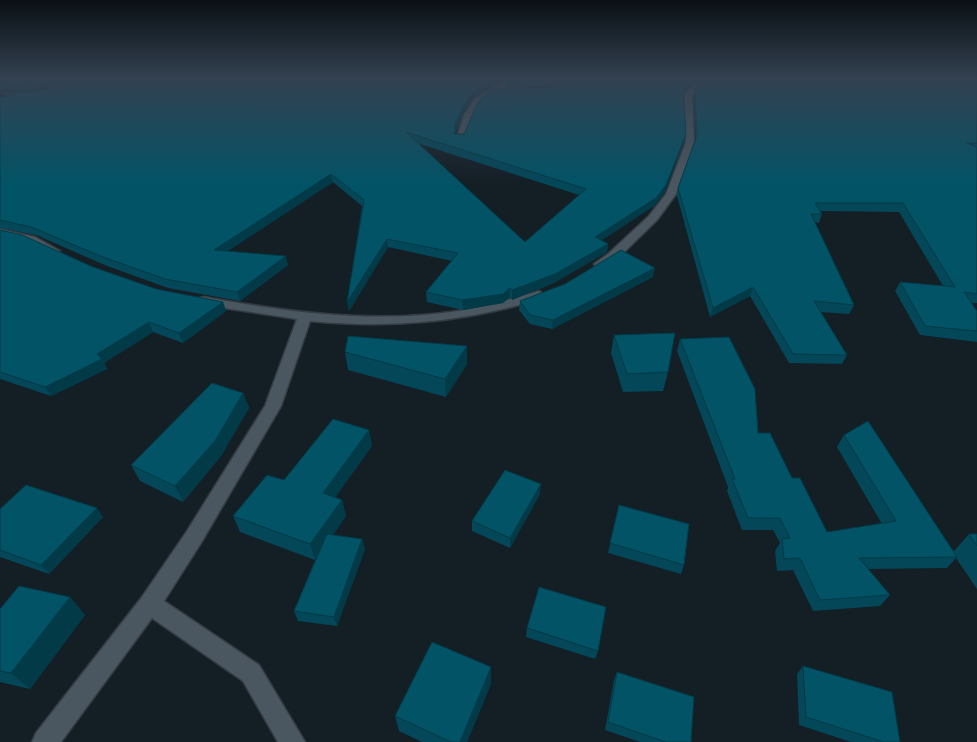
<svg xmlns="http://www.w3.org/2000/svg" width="977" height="742" font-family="'Sofia Sans Condensed',sans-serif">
  <rect width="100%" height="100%" fill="#131e25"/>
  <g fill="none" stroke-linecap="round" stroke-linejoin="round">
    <defs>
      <g id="minor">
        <path d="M508,79H517L481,102L472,115L463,138L456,140L464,115L475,99Z"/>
        <path d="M704,79H712L692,95L694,142L676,194L657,220L616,260L604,267H596L594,264L608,254L649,216L666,194L686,142L684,94Z"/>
        <path d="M0,229L35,237L60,251L58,253H50L27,242L0,235Z"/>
        <path d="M539,291L545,295L544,298C465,322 392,329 310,321L281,406L201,543L164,601L259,665L305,742H278L243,681L152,618L61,742H32L36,733L142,597L187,531L265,406L297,319L204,305L199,304L197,301L199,298L204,297C288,312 373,324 458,311C486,307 512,298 539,291Z"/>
      </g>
    </defs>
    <!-- minor casing -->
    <use href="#minor" stroke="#343b41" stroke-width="3"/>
    <!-- minor -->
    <use href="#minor" fill="#4b5760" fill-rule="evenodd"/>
  </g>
  <!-- wall -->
  <g fill="#034758" fill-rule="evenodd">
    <path d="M0,79H504L486,89L473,99L463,112L455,134H464L547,88L570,79H701L684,93L686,134L684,142L664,193L654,206L602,240L608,244L607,252L554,283L512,300L510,297L503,303L463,310L427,302L426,292L452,261L388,247L349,311L347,302L362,206L333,182L228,251L288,265L240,301L168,288L107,266L36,235L0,228V98L6,97L3,92H32L73,85L35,91L0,90ZM417,143L579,195L525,242Z"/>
    <path d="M508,79H562L543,87L505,88V82Z"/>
    <path d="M707,79H977V303H971L977,311V342L920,335L895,291L900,282L943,286L899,212L820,211L822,214L819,223L815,222L854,305L849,314L820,312L847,355L842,364L789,363L750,296L710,317L677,196L678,188L696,140L694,96L695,89Z"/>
    <path d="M0,230L93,267L156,289L223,302L226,311L183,343L153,332L104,363L107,369L51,396L0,379Z"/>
    <path d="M653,277L552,329L530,324L519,310L520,301L565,284Z"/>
    <path d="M614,335L668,372L663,391L623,392L611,353Z"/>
    <path d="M680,339L758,433L792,478L827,532L882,524L837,447L844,435L954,551L969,534H977V589L956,558L947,568L868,569L890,595L880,606L813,611L793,570L777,571L775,551L780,543L773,530H742L727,491L728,487L677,351Z"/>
    <path d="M345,352L467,364L446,397L348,370Z"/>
    <path d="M243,393L249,408L221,456L183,502L140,481L131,465Z"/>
    <path d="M369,430L372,446L335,497L342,500L346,516L333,535L362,539L365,549L337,626L298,621L294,611L315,560L240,532L233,516L284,480Z"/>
    <path d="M540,494L510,548L472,531V521Z"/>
    <path d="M619,505L684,565L681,574L608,553Z"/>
    <path d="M0,509L103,517L49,574L0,557Z"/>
    <path d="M70,597L85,615L30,689L0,682V609Z"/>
    <path d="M527,628L598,651L595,659L526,637Z"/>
    <path d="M803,666L900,742H851L799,725L797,674Z"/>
    <path d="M491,667V684L467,742H422L399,731L395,716Z"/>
    <path d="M617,672L691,742H640L605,730L614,680Z"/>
  </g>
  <!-- shaded-wall -->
  <g fill="#023a47">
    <path d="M69,79H114L35,91L32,85Z"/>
    <path d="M492,79H504L486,89L473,99L463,112L455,132V125L463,106L473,93L486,83Z"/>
    <path d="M547,79H562L543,87V81Z"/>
    <path d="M694,79H701L682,94L683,88Z"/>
    <path d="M686,134L684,142L664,193L654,206L594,245L595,237Z"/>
    <path d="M331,174L333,182L217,258L214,250Z"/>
    <path d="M387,239L388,247L349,311L347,302Z"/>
    <path d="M608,244L607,252L554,283L512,300V290Z"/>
    <path d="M286,256L288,265L240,301L237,292Z"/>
    <path d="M655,268L653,277L552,329L553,320Z"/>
    <path d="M753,287L750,296L710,317L713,308Z"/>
    <path d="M510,288V297L503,303L463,310L462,300Z"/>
    <path d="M223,302L226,311L183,343L179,333Z"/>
    <path d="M149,322L153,332L104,363L107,369L51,396L45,387Z"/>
    <path d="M467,346V364L446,397L445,379Z"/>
    <path d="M243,393L249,408L221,456L183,502L175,486Z"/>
    <path d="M369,430L372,446L327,509L323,493Z"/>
    <path d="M541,484L540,494L510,548V538Z"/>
    <path d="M342,500L346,516L315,560L310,544Z"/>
    <path d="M97,508L103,517L49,574L41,565Z"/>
    <path d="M362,539L365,549L337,626L334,617Z"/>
    <path d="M70,597L85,615L30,689L11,673Z"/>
    <path d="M491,667V684L467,742H460Z"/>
  </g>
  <!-- building -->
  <g fill="#035366" stroke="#023a47" fill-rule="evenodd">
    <path d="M0,79H69L32,85L0,84Z"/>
    <path d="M109,79H492L486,83L473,93L463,106L455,125L454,134H464L478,102L491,89L547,88L570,79H694L683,88L686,134L666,185L656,198L595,237L608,244L555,274L512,290L510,288L503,294L462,300L426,292L458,253L387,239L347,302L364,200L331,174L214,250L286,256L237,292L165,279L103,257L31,227L0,220V98L15,94L3,92H32ZM406,132L586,189L525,242Z"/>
    <path d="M508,79H547L543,81L505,82Z"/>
    <path d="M707,79H953L977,90V143H967L977,147V294L964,292L977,311V331L925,326L900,282L955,287L903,203H815L822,214H811L854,305L814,301L847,355L793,354L753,287L713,308L678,188L697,135L695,89Z"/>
    <path d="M969,79H977V83Z"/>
    <path d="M0,230L22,235L93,267L156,289L223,302L179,333L149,322L97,354L102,359L45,387L0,372Z"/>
    <path d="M621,250L655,268L553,320L530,315L520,301L565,284Z"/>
    <path d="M675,333L668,372L627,374L614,335Z"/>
    <path d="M348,336L467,346L445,379L345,352Z"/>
    <path d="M729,337L755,389L758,433H770L792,478H800L827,532L896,521L844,435L868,421L957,557L859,558L890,595L820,600L800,558L784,559L782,539L790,538L780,518H748L732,479H735L680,339Z"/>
    <path d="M212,383L243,393L215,441L175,486L131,465Z"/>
    <path d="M333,419L369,430L323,493L342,500L310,544L233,516L267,475L284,480Z"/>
    <path d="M505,470L541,484L510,538L472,521Z"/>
    <path d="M26,485L97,508L41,565L0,550V509Z"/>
    <path d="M619,505L689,524L684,565L610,543Z"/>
    <path d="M327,534L362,539L334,617L294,611Z"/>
    <path d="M969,534H977V546Z"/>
    <path d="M19,586L70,597L11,673L0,671V609Z"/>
    <path d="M539,587L606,607L598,651L527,628Z"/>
    <path d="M432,642L491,667L460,742H451L395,716Z"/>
    <path d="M803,666L892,692L900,742H884L806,717Z"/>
    <path d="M617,672L694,697L691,742H666L608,722Z"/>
  </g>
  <!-- sky -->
  <linearGradient id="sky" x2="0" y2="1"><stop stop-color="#0a1014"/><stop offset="0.43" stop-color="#334151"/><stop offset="1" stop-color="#334151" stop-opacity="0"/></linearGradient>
  <rect width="977" height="183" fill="url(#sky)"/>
</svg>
